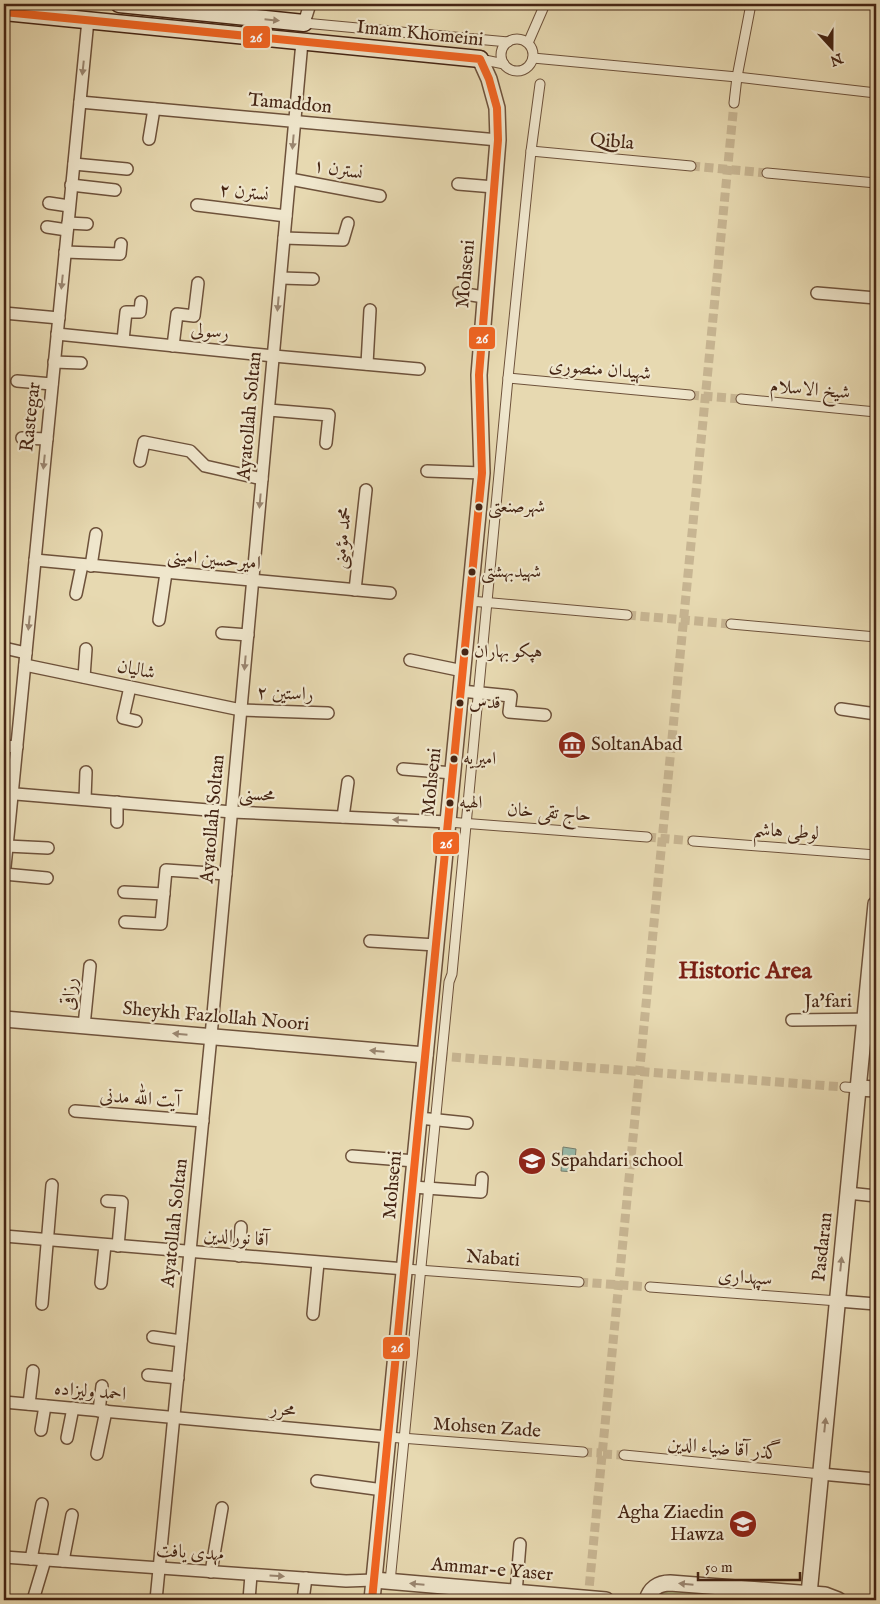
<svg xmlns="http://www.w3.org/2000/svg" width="880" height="1604" font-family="'IM FELL English',Amiri,serif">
  <rect width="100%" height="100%" fill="#e7d9b1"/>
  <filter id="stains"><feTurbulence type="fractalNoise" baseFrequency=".004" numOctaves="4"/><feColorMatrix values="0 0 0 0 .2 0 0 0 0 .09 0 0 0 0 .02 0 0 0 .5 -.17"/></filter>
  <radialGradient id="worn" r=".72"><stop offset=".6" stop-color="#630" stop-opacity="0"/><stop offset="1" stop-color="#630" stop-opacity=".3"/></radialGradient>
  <!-- green -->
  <path fill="#b7bf8a" stroke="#7e724f" d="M661,1586L771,1597V1600H660Z"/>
  <!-- water -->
  <path fill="#97baaa" stroke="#767e6e" d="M563,1147L576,1149L574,1172L561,1171Z"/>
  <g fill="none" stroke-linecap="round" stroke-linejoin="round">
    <!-- pedestrian-tunnel -->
    <g stroke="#c7b592" stroke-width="9" stroke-dasharray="9 4.5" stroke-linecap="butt">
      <path d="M691,166L767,173"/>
      <path d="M690,395L741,399"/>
      <path d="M627,615L731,624"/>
      <path d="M647,837L693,841"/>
      <path d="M425,1055L843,1087"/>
      <path d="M579,1282L650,1287"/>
      <path d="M583,1452L602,1453"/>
      <path d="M603,1454L624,1455"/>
      <path d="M588,1599L734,103"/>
    </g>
    <defs>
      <g id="pedestrian">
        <path d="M304,23L508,42"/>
        <circle cx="517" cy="55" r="16"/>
        <path d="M528,43L545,4"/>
        <path d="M533,58L737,77L876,93"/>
        <path d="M480,59L504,64"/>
        <path d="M734,103L737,77L751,4"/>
        <path d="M531,151L691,166"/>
        <path d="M767,173L876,183"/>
        <path d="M508,378L690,395"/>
        <path d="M741,399L876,412"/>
        <path d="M470,601L627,615"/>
        <path d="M731,624L876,637"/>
        <path d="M448,822L647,837"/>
        <path d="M693,841L876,855"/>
        <path d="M845,1087L858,1088"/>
        <path d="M405,1269L579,1282"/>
        <path d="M650,1287L838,1301"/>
        <path d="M388,1437L583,1452"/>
        <path d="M624,1455L821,1474"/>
        <path d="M390,1582L449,982L452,974L508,378L531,151L540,84"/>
      </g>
      <g id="minor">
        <path d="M304,23L310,4"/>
        <path d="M80,102L498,140"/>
        <path d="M149,139L154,109"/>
        <path d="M74,164L127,169"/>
        <path d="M290,179L380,196"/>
        <path d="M458,184L494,187"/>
        <path d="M71,185L115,190"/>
        <path d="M49,203L69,206"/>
        <path d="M197,205L286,216"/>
        <path d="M68,223L87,224"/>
        <path d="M47,227L67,230"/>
        <path d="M284,238L343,240L348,223"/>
        <path d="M65,252L120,254L121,244"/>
        <path d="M281,278L313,279"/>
        <path d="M459,293L484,297"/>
        <path d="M817,293L876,298"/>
        <path d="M4,313L59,318"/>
        <path d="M57,334L274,356L419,369"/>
        <path d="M123,340L126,312H140L141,302"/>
        <path d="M173,346L177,314L194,316L198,283"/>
        <path d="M54,362L81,363"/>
        <path d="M367,364L370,310"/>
        <path d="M17,381L52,384"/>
        <path d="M269,410L329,415L326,443"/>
        <path d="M22,438L47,439"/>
        <path d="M140,461L144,442L190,451L205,466L262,479"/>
        <path d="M427,471L482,473"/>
        <path d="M35,560L390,593"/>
        <path d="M91,566L96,534"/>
        <path d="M355,590L366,490"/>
        <path d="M76,594L82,565"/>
        <path d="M159,620L166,573"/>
        <path d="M222,633L248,635"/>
        <path d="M4,648L26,653"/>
        <path d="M410,660L463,671"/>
        <path d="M25,665L241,710L328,713"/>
        <path d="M84,677L86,649"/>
        <path d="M130,687L123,718L136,721"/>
        <path d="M461,691L511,696L509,712L545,715"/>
        <path d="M841,709L876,714"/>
        <path d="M4,746L17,747"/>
        <path d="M403,769L453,773"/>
        <path d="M4,793L232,812L448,822"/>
        <path d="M85,799L86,772"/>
        <path d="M117,802V822"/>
        <path d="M343,817L348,782"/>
        <path d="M7,846L48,848"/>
        <path d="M4,874L47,878"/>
        <path d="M4,877L88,20"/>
        <path d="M124,892L164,894"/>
        <path d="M125,922L161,924L166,870L226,874"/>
        <path d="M370,941L436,945"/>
        <path d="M792,1020L876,1019"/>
        <path d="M84,1026L90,966"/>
        <path d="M75,1111L203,1121"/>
        <path d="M419,1118L467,1123"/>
        <path d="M352,1156L415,1161"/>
        <path d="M413,1187L481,1192L482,1178"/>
        <path d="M848,1193L876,1196"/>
        <path d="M107,1201L122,1202L118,1246"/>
        <path d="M4,1236L405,1269"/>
        <path d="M239,1256L241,1227"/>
        <path d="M101,1283L105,1245"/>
        <path d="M838,1301L876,1304"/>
        <path d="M42,1304L52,1185"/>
        <path d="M313,1314L318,1263"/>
        <path d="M153,1337L181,1341"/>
        <path d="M148,1375L178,1378"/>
        <path d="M4,1402L388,1437"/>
        <path d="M29,1404L33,1371"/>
        <path d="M99,1411L102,1386"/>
        <path d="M41,1430L45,1406"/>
        <path d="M67,1438L73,1408"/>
        <path d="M97,1454L106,1411"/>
        <path d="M821,1474L876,1479"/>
        <path d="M317,1481L383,1490"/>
        <path d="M4,1557L346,1581L374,1580"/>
        <path d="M31,1559L42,1504"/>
        <path d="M63,1561L72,1515"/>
        <path d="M211,1572L222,1508"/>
        <path d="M516,1593L520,1544"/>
        <path d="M33,1600L45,1560"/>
        <path d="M156,1600L211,1036L302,42"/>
        <path d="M249,1600L251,1575"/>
        <path d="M303,1600L306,1578"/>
        <path d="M457,1600L459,1588"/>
      </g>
      <g id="tertiary">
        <path d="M4,1019L425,1055"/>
        <path d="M858,1088L876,1089"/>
        <path d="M374,1580L606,1600"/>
        <path d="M809,1594L876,904"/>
        <path d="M372,1600L482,473L479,375L498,140L497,108L489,79L480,59"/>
        <path d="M647,1600C650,1589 658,1583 670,1583L825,1595L838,1600"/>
      </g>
      <g id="secondary">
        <path d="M119,4L304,23"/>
        <path d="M4,12L480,59"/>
      </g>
    </defs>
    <!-- pedestrian casing -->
    <use href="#pedestrian" stroke="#6e523b" stroke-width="11"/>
    <!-- minor casing -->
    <use href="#minor" stroke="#6e523b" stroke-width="14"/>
    <!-- tertiary casing -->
    <use href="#tertiary" stroke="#6e523b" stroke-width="18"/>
    <!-- secondary casing -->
    <use href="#secondary" stroke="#452514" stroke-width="19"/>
    <!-- pedestrian -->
    <use href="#pedestrian" stroke="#efe6cc" stroke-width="9"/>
    <!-- minor -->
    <use href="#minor" stroke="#efe6cc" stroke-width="11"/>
    <!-- tertiary -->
    <use href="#tertiary" stroke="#efe6cc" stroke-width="15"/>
    <!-- secondary -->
    <use href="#secondary" stroke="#efe6cc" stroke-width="16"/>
    <defs>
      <path id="bus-1" d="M4,12L480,59L489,79L497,108L498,140L479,375L482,473L372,1600"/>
    </defs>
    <!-- bus-1 casing -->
    <use href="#bus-1" stroke="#efe6cc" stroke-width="11"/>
    <!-- bus-1 -->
    <use href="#bus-1" stroke="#f26522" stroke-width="8"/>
  </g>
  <!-- one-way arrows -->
  <defs><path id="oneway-solid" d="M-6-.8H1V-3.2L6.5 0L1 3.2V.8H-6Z" transform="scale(1.25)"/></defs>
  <g fill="#9a8670">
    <use href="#oneway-solid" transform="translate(272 20) rotate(6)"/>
    <use href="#oneway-solid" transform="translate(83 68) rotate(96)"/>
    <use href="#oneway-solid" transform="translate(293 142) rotate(95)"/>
    <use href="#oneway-solid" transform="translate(62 282) rotate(96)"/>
    <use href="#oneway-solid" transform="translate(278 304) rotate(95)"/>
    <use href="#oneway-solid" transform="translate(44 462) rotate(96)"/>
    <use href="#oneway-solid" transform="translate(260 501) rotate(95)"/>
    <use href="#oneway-solid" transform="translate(29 623) rotate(96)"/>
    <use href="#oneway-solid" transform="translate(245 663) rotate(95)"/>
    <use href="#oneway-solid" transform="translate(400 820) rotate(-177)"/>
    <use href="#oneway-solid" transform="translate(180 1034) rotate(-175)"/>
    <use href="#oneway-solid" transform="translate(377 1051) rotate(-175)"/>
    <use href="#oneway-solid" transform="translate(841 1264) rotate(-84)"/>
    <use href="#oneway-solid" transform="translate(825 1425) rotate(-84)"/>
    <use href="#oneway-solid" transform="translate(277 1576) rotate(4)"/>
    <use href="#oneway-solid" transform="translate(417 1584) rotate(-175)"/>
    <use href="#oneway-solid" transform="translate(686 1584) rotate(-175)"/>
  </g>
  <!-- icons -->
  <defs>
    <symbol id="museum-disc" viewBox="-11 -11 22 22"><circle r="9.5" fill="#8f2418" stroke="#efe6cc"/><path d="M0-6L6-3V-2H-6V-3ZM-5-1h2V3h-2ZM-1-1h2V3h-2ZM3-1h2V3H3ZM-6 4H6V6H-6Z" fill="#fff"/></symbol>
    <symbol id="university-disc" viewBox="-11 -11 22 22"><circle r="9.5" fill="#8f2418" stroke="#efe6cc"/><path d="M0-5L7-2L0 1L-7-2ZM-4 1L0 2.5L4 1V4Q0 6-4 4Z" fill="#fff"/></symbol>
  </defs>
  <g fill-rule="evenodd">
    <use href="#museum-disc" x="556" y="729" width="32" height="32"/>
    <use href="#university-disc" x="516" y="1145" width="32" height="32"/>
    <use href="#university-disc" x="727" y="1508" width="32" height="32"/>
  </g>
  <!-- markers -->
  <g fill="#452514" stroke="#efe6cc" stroke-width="2">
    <circle cx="479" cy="507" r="4.5"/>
    <circle cx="472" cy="572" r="4.5"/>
    <circle cx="465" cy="652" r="4.5"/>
    <circle cx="460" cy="703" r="4.5"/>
    <circle cx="454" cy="759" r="4.5"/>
    <circle cx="450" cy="803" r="4.5"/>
  </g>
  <g text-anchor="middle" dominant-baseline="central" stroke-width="4.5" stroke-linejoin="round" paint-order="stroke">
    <!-- bus labels -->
    <g font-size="18" fill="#452514" stroke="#efe6cc" text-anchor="start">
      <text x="488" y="507">شهرصنعتی</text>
      <text x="481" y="572">شهیدبهشتی</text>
      <text x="474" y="652">هپکو بهاران</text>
      <text x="469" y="703">قدس</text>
      <text x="463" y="759">امیریه</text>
      <text x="459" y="803">الهیه</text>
    </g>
    <!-- street labels -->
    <g font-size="19" fill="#452514" stroke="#efe6cc">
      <text transform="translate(420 34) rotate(6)">Imam Khomeini</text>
      <text transform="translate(290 104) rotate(5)">Tamaddon</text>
      <text transform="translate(612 142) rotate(5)">Qibla</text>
      <text transform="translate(338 170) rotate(10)">نسترن ۱</text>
      <text transform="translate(244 193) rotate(7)">نسترن ۲</text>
      <text transform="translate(466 274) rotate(-85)">Mohseni</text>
      <text transform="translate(210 332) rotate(6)">رسولی</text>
      <text transform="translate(600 370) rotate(5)">شهیدان منصوری</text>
      <text transform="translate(810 390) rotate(5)">شیخ الاسلام</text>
      <text transform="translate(250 416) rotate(-85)">Ayatollah Soltan</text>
      <text transform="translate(31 417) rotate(-84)">Rastegar</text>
      <text transform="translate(343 538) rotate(-84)">محمد مؤمنی</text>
      <text transform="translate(214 560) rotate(5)">امیرحسین امینی</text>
      <text transform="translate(136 670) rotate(12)">شالیان</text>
      <text transform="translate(285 694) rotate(2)">راستین ۲</text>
      <text transform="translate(432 782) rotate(-84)">Mohseni</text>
      <text transform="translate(257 795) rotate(3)">محسنی</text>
      <text transform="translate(549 813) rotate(4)">حاج تقی خان</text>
      <text transform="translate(213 819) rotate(-85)">Ayatollah Soltan</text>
      <text transform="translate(786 832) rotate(4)">لوطی هاشم</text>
      <text transform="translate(70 994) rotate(-85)">رزاقی</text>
      <text transform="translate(828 1002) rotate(-1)">Ja'fari</text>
      <text transform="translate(216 1017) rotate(5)">Sheykh Fazlollah Noori</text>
      <text transform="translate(140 1099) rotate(4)">آیت الله مدنی</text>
      <text transform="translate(393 1185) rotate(-85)">Mohseni</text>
      <text transform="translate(175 1223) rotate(-84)">Ayatollah Soltan</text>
      <text transform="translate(236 1238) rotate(5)">آقا نورالدین</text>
      <text transform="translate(823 1247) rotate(-84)">Pasdaran</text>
      <text transform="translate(493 1259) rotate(4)">Nabati</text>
      <text transform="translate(745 1278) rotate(4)">سپهداری</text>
      <text transform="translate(90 1392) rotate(5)">احمد ولیزاده</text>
      <text transform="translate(283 1410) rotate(5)">محرر</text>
      <text transform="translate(487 1428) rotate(4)">Mohsen Zade</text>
      <text transform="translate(724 1449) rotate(5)">گذر آقا ضیاء الدین</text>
      <text transform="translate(190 1553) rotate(4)">مهدی یافت</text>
      <text transform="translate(492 1570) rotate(5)">Ammar-e Yaser</text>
    </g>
    <!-- poi labels -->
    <g font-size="19" fill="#452514" stroke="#efe6cc" text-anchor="start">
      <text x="591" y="745">SoltanAbad</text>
      <text x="551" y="1161">Sepahdari school</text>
      <text x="724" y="1513" text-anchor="end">Agha Ziaedin<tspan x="724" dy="22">Hawza</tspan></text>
    </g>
    <!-- district labels -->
    <g font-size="24" font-weight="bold" fill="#7a1f14" stroke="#efe6cc">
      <text x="745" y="971">Historic Area</text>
    </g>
  </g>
  <g stroke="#efe6cc" stroke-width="2">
    <rect x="242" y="25" width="29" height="24" rx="5" fill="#f26522"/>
    <rect x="468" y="326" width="28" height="24" rx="5" fill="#f26522"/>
    <rect x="432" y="831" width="28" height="24" rx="5" fill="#f26522"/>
    <rect x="382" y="1336" width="29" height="24" rx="5" fill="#f26522"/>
  </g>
  <g font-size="14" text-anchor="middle" font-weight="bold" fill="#fff">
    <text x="256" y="42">26</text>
    <text x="482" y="343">26</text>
    <text x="446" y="848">26</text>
    <text x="397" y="1352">26</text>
  </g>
  <!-- margin -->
  <rect width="880" height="1604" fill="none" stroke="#e7d9b1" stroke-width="20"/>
  <rect x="5" y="5" width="870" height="1594" fill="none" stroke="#452514" stroke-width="2.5"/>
  <rect x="10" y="10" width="860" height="1584" fill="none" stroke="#452514"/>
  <!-- north arrow -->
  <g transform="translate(832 48) rotate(159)" stroke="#efe6cc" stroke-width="4" paint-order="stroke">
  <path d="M0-4L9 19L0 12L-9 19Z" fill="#452514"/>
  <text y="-8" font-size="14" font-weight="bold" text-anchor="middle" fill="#452514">N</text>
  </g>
  <!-- scale -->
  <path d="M698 1572v8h102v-8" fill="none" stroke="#452514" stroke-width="2.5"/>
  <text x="705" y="1572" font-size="15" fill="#452514" stroke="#efe6cc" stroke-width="4" paint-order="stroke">50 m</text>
  <rect width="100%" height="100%" filter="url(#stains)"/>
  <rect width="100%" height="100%" fill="url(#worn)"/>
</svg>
